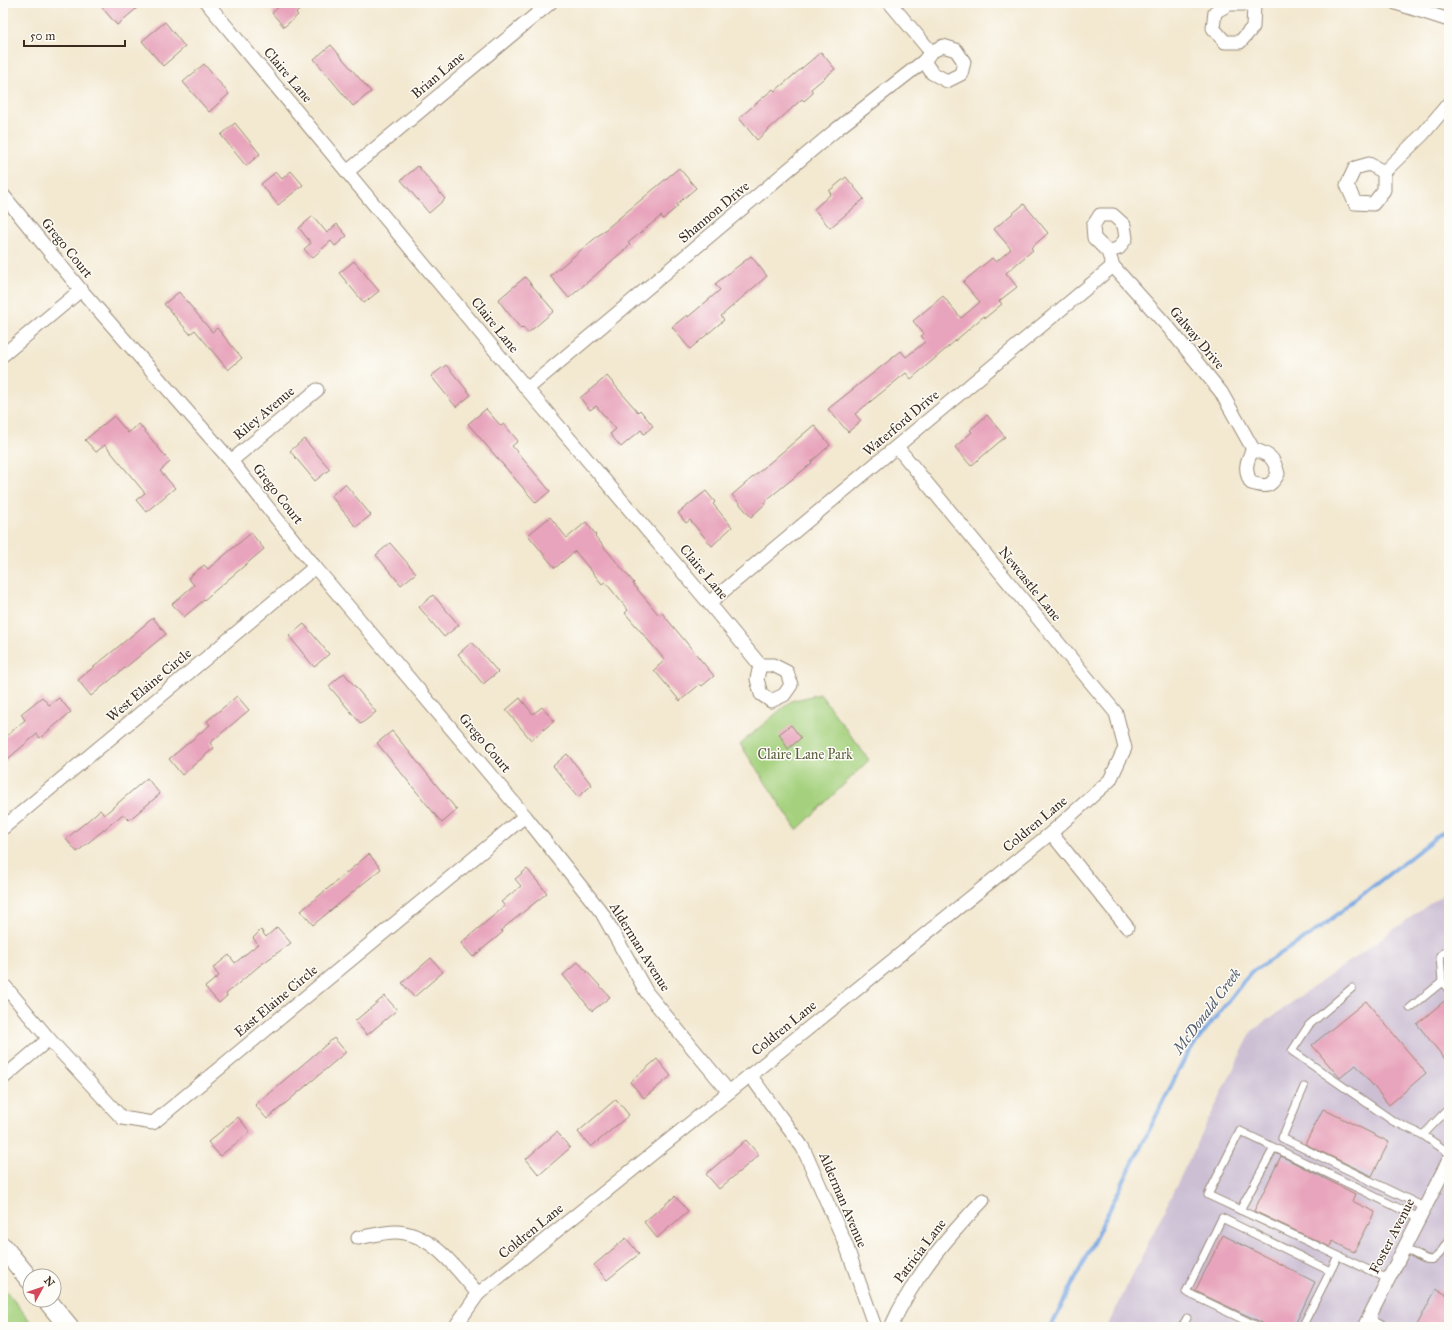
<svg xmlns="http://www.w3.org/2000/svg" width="1452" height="1330" font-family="'IM FELL Great Primer',serif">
  <rect width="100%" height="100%" fill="#fdfcf7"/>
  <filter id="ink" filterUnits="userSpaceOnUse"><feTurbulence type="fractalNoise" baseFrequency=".025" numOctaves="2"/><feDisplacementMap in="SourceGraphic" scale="8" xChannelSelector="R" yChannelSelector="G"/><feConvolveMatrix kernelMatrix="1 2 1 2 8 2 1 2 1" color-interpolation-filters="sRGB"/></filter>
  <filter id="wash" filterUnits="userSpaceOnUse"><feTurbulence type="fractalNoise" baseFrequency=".012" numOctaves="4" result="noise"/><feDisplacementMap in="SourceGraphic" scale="16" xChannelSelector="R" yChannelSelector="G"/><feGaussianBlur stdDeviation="0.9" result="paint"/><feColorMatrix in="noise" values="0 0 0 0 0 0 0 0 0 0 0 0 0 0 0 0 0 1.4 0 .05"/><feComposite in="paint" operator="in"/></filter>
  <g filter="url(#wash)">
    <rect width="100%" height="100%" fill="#f3e8d0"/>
    <!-- industrial -->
    <path fill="#ccbfd4" d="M1449,890V1327H1107L1252,1031Z"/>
    <!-- green -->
    <g fill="#a5d17e" stroke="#707e4e">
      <path d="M820,694L869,760L797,830L740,744L791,701Z"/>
      <path d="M3,1287L35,1327H3Z"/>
    </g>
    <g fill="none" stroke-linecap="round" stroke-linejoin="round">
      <!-- stream -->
      <path stroke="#78a8e3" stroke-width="4" d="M1051,1327L1187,1054L1251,972L1312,934L1449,827"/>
    </g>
    <g id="blocks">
      <!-- building -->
      <g fill="#e8a4bc">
        <path d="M98,3H143L117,25Z"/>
        <path d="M283,3H308L296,13L298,15L284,27L272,13Z"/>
        <path d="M165,22L185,47L163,66L142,41Z"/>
        <path d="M331,45L371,92L353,106L314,59Z"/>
        <path d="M821,52L835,69L811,89L813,93L804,101L802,99L757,140L739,118L773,89L775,91Z"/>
        <path d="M204,64L229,94L209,112L183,82Z"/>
        <path d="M235,123L260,154L246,166L221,135Z"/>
        <path d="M418,166L445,199L429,213L401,180Z"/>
        <path d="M679,168L696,188L676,205L678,206L663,219L661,216L628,243L630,245L569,298L550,276Z"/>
        <path d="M291,171L303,185L278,205L261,184L276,172L282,179Z"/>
        <path d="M846,177L864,199L830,228L814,209L831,194L829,191Z"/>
        <path d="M1024,204L1048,233L1031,248L1033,250L1006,273L1017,287L999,301L1002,304L985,318L984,316L911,379L906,373L855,414L861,421L848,432L828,409L901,351L906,357L926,341L921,336L924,334L913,321L943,296L961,318L980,302L963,282L992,258L996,262L1011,249L994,229Z"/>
        <path d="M313,216L327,233L337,224L347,236L335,246L331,241L312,258L304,249L311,243L299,228Z"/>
        <path d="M751,256L767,276L721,316L724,320L690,349L672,327L687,315L688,317L720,290L715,284Z"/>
        <path d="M354,261L379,291L364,303L339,273Z"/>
        <path d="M525,277L554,311L528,333L523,327L521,329L498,300Z"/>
        <path d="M179,292L212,332L217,328L242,358L228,370L195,330L190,334L164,304Z"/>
        <path d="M446,365L471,395L456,407L431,376Z"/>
        <path d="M607,376L638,412L640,410L653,426L644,434L641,430L621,447L610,434L616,429L596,406L590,410L580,398Z"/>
        <path d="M486,409L501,426L504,424L518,441L512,446L550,491L536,503L468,424Z"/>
        <path d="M987,415L1005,437L971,466L955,447L972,432L970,430Z"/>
        <path d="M114,416L128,433L139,424L170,462L160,471L175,488L146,512L136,500L145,493L105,445L96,452L85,440Z"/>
        <path d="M814,425L830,445L811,462L812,463L764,502L765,504L751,517L732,495Z"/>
        <path d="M304,439L330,469L315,481L290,451Z"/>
        <path d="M345,484L371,515L356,527L331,496Z"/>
        <path d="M706,491L715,502L713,504L732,527L712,546L690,520L686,523L678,513Z"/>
        <path d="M550,517L567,538L586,522L596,535L595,536L634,583L633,584L659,615L662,613L714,676L702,686L700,684L680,701L654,670L665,660L625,613L628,610L605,582L602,584L575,551L555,568L528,535Z"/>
        <path d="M251,533L264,549L184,617L172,604L194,585L188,578L204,565L208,569Z"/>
        <path d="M390,543L416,573L401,585L376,555Z"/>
        <path d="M433,595L459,625L444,637L419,607Z"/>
        <path d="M153,618L166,634L91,696L78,680Z"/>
        <path d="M304,624L329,654L314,667L289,636Z"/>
        <path d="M472,642L498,672L483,684L458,654Z"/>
        <path d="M344,673L376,712L361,724L329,686Z"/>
        <path d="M237,696L249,710L210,743L214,748L182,775L169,759L210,725L207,721Z"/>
        <path d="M42,697L49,705L59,698L71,712L40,738L37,734L3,763V739L25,720L21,714Z"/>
        <path d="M520,698L533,714L542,707L554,721L531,740L506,710Z"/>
        <path d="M791,725L801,738L788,749L779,734Z"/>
        <path d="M392,731L457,810L442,823L377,743Z"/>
        <path d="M567,754L592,785L578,797L553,766Z"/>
        <path d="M147,778L160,794L129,820L123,814L77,852L66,839L100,810L104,815Z"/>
        <path d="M369,854L381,869L313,925L301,911Z"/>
        <path d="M527,869L547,893L501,930L503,932L473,957L461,943L505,906L501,902L521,886L515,879Z"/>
        <path d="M277,927L291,943L259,966L226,994L227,996L219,1003L205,987L219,976L213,968L229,955L235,963L258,944L253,938L261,930L266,937Z"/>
        <path d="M431,958L443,972L414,997L402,983Z"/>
        <path d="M578,962L610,997L592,1011L563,975Z"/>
        <path d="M385,996L397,1010L367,1035L355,1021Z"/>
        <path d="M1449,997V1064L1417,1024Z"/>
        <path d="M1366,1001L1426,1073L1389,1105L1356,1065L1340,1078L1312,1045Z"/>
        <path d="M334,1038L346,1052L267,1119L255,1105Z"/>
        <path d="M657,1059L671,1076L644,1098L630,1082Z"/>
        <path d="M616,1099L629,1115L591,1147L578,1132Z"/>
        <path d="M1323,1109L1389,1142L1372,1176L1305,1144Z"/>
        <path d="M238,1117L250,1132L220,1156L208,1142Z"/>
        <path d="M557,1132L570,1148L539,1175L526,1159Z"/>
        <path d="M746,1140L759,1155L719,1189L706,1174Z"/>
        <path d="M1281,1156L1355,1194L1352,1201L1375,1212L1354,1252L1332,1241L1330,1247L1254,1211Z"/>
        <path d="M675,1196L688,1211L657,1238L644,1222Z"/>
        <path d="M1223,1235L1315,1282L1294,1327H1266L1261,1322L1195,1291Z"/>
        <path d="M626,1238L639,1254L607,1280L594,1265Z"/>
        <path d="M1436,1289L1449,1296V1327H1416Z"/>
      </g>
    </g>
  </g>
  <g filter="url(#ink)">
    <use href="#blocks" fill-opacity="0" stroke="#978977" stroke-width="1"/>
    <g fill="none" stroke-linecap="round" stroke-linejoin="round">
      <defs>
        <g id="lane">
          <path d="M1442,982L1440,956L1449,948"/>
          <path d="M1352,988L1309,1025L1292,1051L1393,1121L1423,1135"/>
          <path d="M1410,1008L1442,982L1449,990"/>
          <path d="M1304,1087L1282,1138L1424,1207"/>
          <path d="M1449,1108L1423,1135L1449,1153"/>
          <path d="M1240,1210L1274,1148"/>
          <path d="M1404,1248C1430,1262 1433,1268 1449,1239"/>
          <path d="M1388,1279L1208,1195L1240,1131L1419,1218"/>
          <path d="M1369,1317L1387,1327"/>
          <path d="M1182,1327L1187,1318"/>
          <path d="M1259,1327L1186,1292L1222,1218L1330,1271"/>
          <path d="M1302,1327L1338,1256"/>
        </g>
        <g id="street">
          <path d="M207,3L527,389L709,603L760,665"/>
          <path d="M890,3L931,52"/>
          <path d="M1396,3L1449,20"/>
          <path d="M1229,4H1254L1253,27L1240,42H1225L1213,28L1215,12Z"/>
          <path d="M943,46L956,50L964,62L961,74L947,81L932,73L924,61L931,52Z"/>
          <path d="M1369,164L1384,172V190L1373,204L1355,203L1347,185L1355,168Z"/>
          <path d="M347,172L550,3"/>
          <path d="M1384,172L1423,134L1449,103"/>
          <path d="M3,195L81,290L231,461L315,567L525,816L602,913L647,993L729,1092"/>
          <path d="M1108,252L1119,248L1126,238L1124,225L1113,215H1100L1093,226L1094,238L1108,252L1113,266L1169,328L1221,392L1253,449"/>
          <path d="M3,355L81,290"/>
          <path d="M527,389L837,129L924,61"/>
          <path d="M1253,449C1270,455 1274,457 1278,474C1270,488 1266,487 1251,483C1244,470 1246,462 1253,449Z"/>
          <path d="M231,461L317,390"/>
          <path d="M709,603L1113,266"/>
          <path d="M760,665H773L787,672L791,685L784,695L771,701L761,694L757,679Z"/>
          <path d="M3,828L315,567"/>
          <path d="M1051,833L1127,927"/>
          <path d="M3,984L49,1039L122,1118L153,1123L525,816"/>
          <path d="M750,1075L803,1148L846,1245L875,1327"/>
          <path d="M3,1078L49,1039"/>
          <path d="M358,1238C370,1236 383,1232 395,1232C431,1232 457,1269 478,1294"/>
          <path d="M455,1327L478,1294L1051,833L1110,780L1125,748L1116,713L897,447"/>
          <path d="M891,1327C913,1277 946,1239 983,1200"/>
          <path d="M1364,1327L1449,1160"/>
        </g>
        <g id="secondary">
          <path d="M3,1247L30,1280"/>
          <path d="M47,1300L69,1327"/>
        </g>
      </defs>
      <!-- lane casing -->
      <use href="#lane" stroke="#978977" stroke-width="9"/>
      <!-- street casing -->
      <use href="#street" stroke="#978977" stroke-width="15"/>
      <!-- secondary casing -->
      <use href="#secondary" stroke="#978977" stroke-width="21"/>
      <!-- lane -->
      <use href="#lane" stroke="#fff" stroke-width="7"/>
      <!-- street -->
      <use href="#street" stroke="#fff" stroke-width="13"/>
      <!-- secondary -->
      <use href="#secondary" stroke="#fff" stroke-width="19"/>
    </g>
  </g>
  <g text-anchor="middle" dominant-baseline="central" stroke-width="3" stroke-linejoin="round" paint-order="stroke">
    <!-- street labels -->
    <g font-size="14" fill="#3b2a1e" stroke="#fdfcf7">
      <text transform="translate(288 75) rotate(50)">Claire Lane</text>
      <text transform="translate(438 75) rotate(-40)">Brian Lane</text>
      <text transform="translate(714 212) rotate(-40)">Shannon Drive</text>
      <text transform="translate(67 248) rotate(51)">Grego Court</text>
      <text transform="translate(495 325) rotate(51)">Claire Lane</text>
      <text transform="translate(1197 338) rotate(50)">Galway Drive</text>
      <text transform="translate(264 413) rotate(-40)">Riley Avenue</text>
      <text transform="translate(901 423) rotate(-40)">Waterford Drive</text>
      <text transform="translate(278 494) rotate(52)">Grego Court</text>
      <text transform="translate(704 572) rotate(50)">Claire Lane</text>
      <text transform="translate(1030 584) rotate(51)">Newcastle Lane</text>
      <text transform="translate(149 685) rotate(-40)">West Elaine Circle</text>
      <text transform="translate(485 743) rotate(50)">Grego Court</text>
      <text transform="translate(1035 824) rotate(-40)">Coldren Lane</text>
      <text transform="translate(640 947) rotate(58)">Alderman Avenue</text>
      <text transform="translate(276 1001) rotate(-40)">East Elaine Circle</text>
      <text transform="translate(784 1028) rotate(-39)">Coldren Lane</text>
      <text transform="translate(843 1200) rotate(67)">Alderman Avenue</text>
      <text transform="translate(531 1231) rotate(-39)">Coldren Lane</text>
      <text transform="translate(1392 1236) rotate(-63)">Foster Avenue</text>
      <text transform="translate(920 1251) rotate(-53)">Patricia Lane</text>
    </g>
    <!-- park labels -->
    <g font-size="14" fill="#5b5c3b" stroke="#fdfcf7">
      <text x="805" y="754">Claire Lane Park</text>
    </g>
    <!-- water labels -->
    <g font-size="15" font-style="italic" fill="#535c6d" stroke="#fdfcf7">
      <text transform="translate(1207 1011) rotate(-53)">McDonald Creek</text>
    </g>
  </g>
  <!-- margin -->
  <rect width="1452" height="1330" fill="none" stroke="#fdfcf7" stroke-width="16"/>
  <!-- north arrow -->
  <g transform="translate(42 1288) rotate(50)"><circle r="19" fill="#fdfcf7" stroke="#afa8a0"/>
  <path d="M0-3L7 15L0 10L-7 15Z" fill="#d1495b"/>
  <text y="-6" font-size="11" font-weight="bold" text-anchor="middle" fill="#3b2a1e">N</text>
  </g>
  <!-- scale -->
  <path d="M24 40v6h101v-6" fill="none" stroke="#3b2a1e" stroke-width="2"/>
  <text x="30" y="40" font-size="12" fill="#3b2a1e" stroke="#fdfcf7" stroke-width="3" paint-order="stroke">50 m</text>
</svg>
